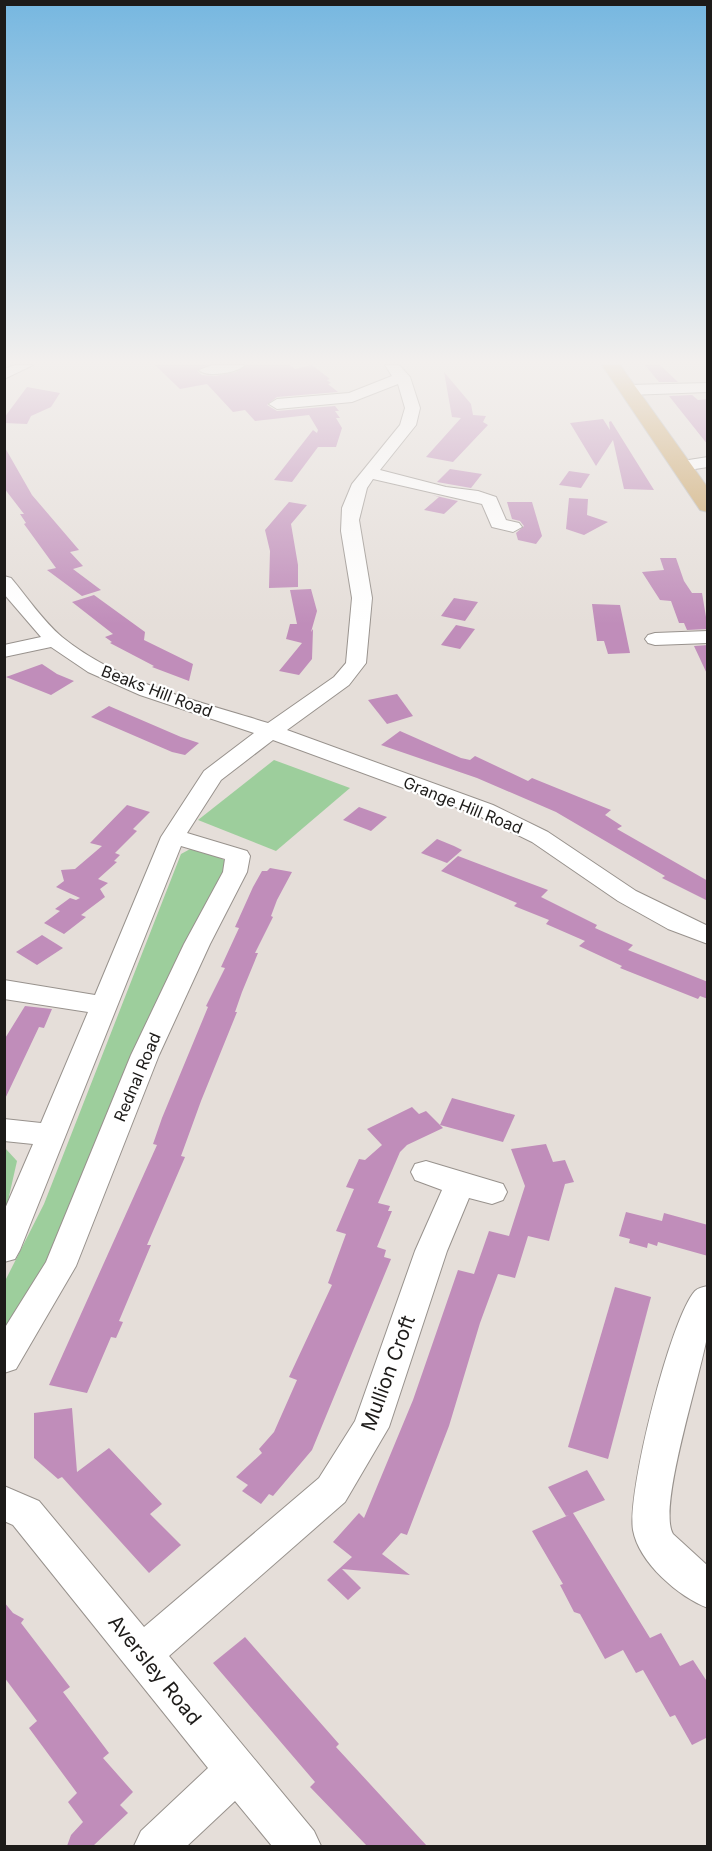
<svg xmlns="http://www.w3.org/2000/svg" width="712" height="1851" font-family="Inter,sans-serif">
  <rect width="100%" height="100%" fill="#e5ded9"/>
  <!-- green -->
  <g fill="#9dce9c">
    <path d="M274,760L350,788L276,851L198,820Z"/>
    <path d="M192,848L208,851L224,860L226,872L38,1290L5,1345V1281L44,1204L181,854Z"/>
    <path d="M5,1148L17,1161L5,1214Z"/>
  </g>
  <!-- building -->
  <g fill="#c08dba">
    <path d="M155,365H207L197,371L202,375L215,376L236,372L247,365H290L295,369L312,365L330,379L327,380L331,383L328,384L338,392L277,397L267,405L277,411L335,406L339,411H335L340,418H336L342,428L336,447H318L292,482L274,480L313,430L317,433L318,430L309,415L255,421L245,410L233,412L207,384L180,389Z"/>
    <path d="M645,365H660L678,382H659Z"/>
    <path d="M444,372L471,404L473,415L486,416L483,422L488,425L453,462L426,457L461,418L452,417Z"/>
    <path d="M27,387L60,393L51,407L31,416L27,424L4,423V418Z"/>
    <path d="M692,395L698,400L708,399V445L669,396Z"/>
    <path d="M603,419L610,430L609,422L611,421L654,490L624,489L613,440L596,466L570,423Z"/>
    <path d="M4,446L32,495L79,550L70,552L83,566L73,569L101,590L82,596L47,570L56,568L24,524L26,523L20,514H24L4,488Z"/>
    <path d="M450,469L482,474L471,488L437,482Z"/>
    <path d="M569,471L590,474L581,488L559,485Z"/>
    <path d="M432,495L458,501L444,514L424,510L439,497Z"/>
    <path d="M569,498L588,499L587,515L608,522L584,535L566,529Z"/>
    <path d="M289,502L307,505L291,524L298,565V587L269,588L270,551L265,530Z"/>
    <path d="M507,502H532L542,536L536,544L518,540L516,533L524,526L520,521L512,519Z"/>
    <path d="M660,558H676L684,581L692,593H702L708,629L687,630L684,623H679L671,601L660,600L642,572L664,570Z"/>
    <path d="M311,589L317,611L311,632L313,629L312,659L299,675L279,671L302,643L286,639L290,624H297L290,590Z"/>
    <path d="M94,595L145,632L144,640L193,664L189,681L152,667L154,666L110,643L112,642L105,637L113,634L72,602Z"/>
    <path d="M454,598L478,602L465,621L441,616Z"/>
    <path d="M592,604L620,605L630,653L608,654L604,641H597Z"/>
    <path d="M456,625L475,629L460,649L441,645Z"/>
    <path d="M708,645V676L694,646Z"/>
    <path d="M42,664L57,674L74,681L51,695L6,677Z"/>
    <path d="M397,694L413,716L387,724L368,700Z"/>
    <path d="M109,706L181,737L199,743L185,755L172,752L91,717Z"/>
    <path d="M400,731L461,758L470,760L475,756L528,781L532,778L611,810L605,815L622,826L617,829L708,881V901L662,878L665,876L556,812L477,778L381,745Z"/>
    <path d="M127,805L150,812L133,829L137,831L115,853L120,855L114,861L117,862L98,879L108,883L100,889L105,897L81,915L86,917L64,934L44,923L60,911L55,909L70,898L76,900L80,898L56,887L64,881L61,870L75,869L102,846L90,843Z"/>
    <path d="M359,807L387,817L371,831L343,820Z"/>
    <path d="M437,839L454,846L462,850L447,863L421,853Z"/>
    <path d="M458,856L548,890L541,897L597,925L595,928L633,945L628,950L708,982V999L700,996L698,999L620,968L622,966L579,946L585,941L546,924L549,920L514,906L517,903L441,871Z"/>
    <path d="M270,868L292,872L277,900L271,916L273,917L255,953H258L242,992L235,1012H237L201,1101L181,1156L185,1157L147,1245H151L119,1321L123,1322L116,1338L111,1337L87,1393L49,1385L157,1145L153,1144L162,1118L208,1007L206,1006L225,968L221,967L239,928L235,927L253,887L262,871H267Z"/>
    <path d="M42,935L63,948L37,965L16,952Z"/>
    <path d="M25,1006L52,1009L44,1028L39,1027L4,1101V1040Z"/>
    <path d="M452,1098L515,1115L503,1142L440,1125Z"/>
    <path d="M412,1107L419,1114L426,1111L443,1128L407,1145L400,1152L378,1203L390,1206L388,1211H392L377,1247L386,1250L384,1257L391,1259L312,1450L273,1496L269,1494L261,1504L242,1491L248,1485L236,1477L262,1453L259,1449L274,1432L297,1380L289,1377L332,1285L328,1283L346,1234L336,1231L354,1189L346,1187L359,1159L365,1160L382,1145L367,1129Z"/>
    <path d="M546,1144L553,1162L565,1160L574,1182L565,1184L549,1241L528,1236L515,1278L498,1274L480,1323L449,1426L407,1535L401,1533L382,1554L410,1575L342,1569L361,1588L348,1600L327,1580L352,1557L333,1542L359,1513L364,1518L413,1400L458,1270L474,1274L489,1231L509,1236L525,1186L511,1149Z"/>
    <path d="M626,1212L662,1221L664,1213L708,1225V1256L658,1242L657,1246L648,1243L647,1248L629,1243L630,1239L619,1236Z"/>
    <path d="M615,1287L651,1297L608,1459L568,1447Z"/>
    <path d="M72,1408L77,1472L109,1448L162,1504L150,1514L181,1545L149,1573L62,1477L58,1479L34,1458V1413Z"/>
    <path d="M587,1470L605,1500L573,1513L650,1638L661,1633L680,1666L693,1660L708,1683V1737L692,1745L675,1715L670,1717L643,1670L636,1673L623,1650L605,1659L580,1614L574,1612L560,1585L563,1584L532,1531L569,1515L566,1516L548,1487Z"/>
    <path d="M4,1602L13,1613L24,1619L21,1623L70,1687L63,1692L109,1753L103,1758L133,1792L120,1805L128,1813L93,1846H67L71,1835L83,1822L68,1802L77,1793L29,1728L37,1721L4,1677Z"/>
    <path d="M245,1637L339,1744L336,1747L427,1846H367L310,1787L315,1782L213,1663Z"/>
  </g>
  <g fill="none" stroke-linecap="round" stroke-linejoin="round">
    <defs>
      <g id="minor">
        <path d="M15,365H33L4,379V369Z"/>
        <path d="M212,365H245C238,373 206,378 199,370Z"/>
        <path d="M385,365H399L410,377L420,408L416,425L380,470L446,487L478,491L496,497L506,520L519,523L522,527L513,532L492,527L482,504L373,479L367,488L359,520L372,598L366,663L349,685L287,730L493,805L548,832L636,891L708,926V944L668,929L618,901L532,842L477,815L273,740L221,780L187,833L247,851L250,856L247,872L210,944L159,1055L76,1266L16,1369L4,1373V1329L46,1262L131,1055L184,944L223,872L225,859L181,846L20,1250L15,1259L4,1262V1211L33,1144L4,1141V1119L41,1123L88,1012L4,999V980L95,995L161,837L204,771L254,733L140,695L88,672L51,647L4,657V645L41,637L4,594V576L11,578C27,597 43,621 62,637C120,684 198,701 268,723L334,677L346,663L352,598L341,531L342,508L352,484L400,425L405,408L398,384L352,402L277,409L269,404L277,399L349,393L392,376Z"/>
        <path d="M708,383V392L629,395L621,390L629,385Z"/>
        <path d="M708,457V467L682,471L674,466L676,462Z"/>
        <path d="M708,631V643L655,645L648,643L645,639L648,635L655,633Z"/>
        <path d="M426,1161L503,1184L507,1192L503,1200L492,1204L469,1198L447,1251L389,1427L345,1502L169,1656L314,1831L321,1846H272L235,1801L187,1846H134L141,1831L208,1768L13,1525L4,1521V1486L39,1501L144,1627L319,1478L355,1421L415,1251L442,1190L415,1180L411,1172L415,1164Z"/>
        <path d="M708,1286C708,1302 710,1320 707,1336C702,1371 657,1508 673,1534L708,1566V1608C679,1597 639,1563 633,1530C627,1493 670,1319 695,1291C698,1288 703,1287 708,1286Z"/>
      </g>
      <path id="highway" d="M602,365H620L708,488V512L700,510Z"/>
    </defs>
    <!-- minor casing -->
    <use href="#minor" stroke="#98928d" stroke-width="2"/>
    <!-- highway casing -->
    <use href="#highway" stroke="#bbbbba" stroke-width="2"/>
    <!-- minor -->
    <use href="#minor" fill="#fff" fill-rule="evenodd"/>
    <!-- highway -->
    <use href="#highway" fill="#c9a263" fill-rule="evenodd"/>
  </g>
  <!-- sky -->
  <linearGradient id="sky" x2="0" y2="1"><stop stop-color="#76b7e0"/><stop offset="0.58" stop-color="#f3f0ee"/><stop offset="1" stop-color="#f3f0ee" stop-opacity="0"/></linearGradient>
  <rect width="712" height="624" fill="url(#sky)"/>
  <g text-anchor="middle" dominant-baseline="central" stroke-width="4.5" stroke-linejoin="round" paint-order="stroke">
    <!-- street labels -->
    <g font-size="16" fill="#1d1b19" stroke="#fff">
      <text transform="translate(157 691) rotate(21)">Beaks Hill Road</text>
      <text transform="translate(463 805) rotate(22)">Grange Hill Road</text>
      <text transform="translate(137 1077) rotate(-67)">Rednal Road</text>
    </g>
    <!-- near-street labels -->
    <g font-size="20" fill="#1d1b19" stroke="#fff">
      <text transform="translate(388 1373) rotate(-70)">Mullion Croft</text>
      <text transform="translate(155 1670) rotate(51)">Aversley Road</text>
    </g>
  </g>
  <!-- border -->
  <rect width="712" height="1851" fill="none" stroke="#1d1b19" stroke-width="12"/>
</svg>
